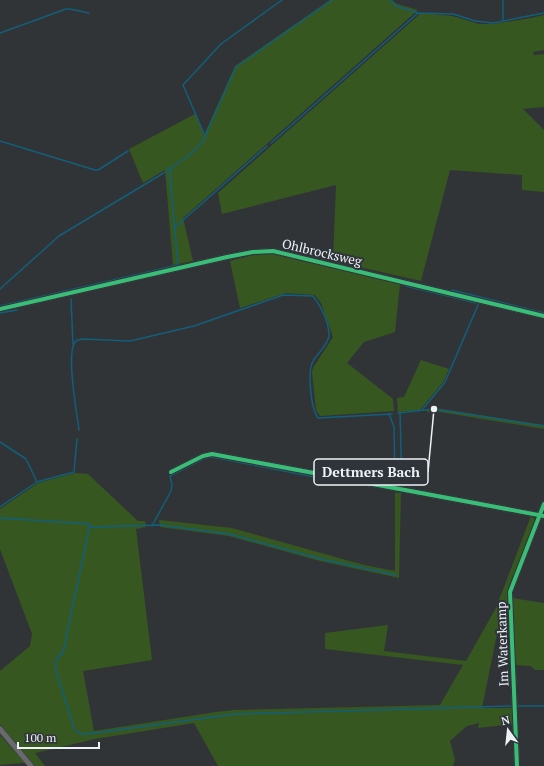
<svg xmlns="http://www.w3.org/2000/svg" width="544" height="766" font-family="'PT Serif',serif">
  <rect width="100%" height="100%" fill="#313437"/>
  <!-- green -->
  <g fill="#375721">
    <path d="M330,0H392L397,4L418,10L183,218L193,261L173,265L165,170L143,183L129,149L195,114L204,135L235,66Z"/>
    <path d="M421,13L452,16L479,24H493L531,18L544,15V50L533,52L534,55L544,54V107L523,109L544,130V192L522,190V175L450,170L421,281L333,261L336,185L222,214L218,193Z"/>
    <path d="M272,254L400,284L395,332L364,342L347,363L393,399L394,411L320,416L316,410L312,372L313,368L333,337L321,303L315,295L286,293L240,308L230,261L254,255Z"/>
    <path d="M421,360L449,369L444,381L420,410L398,412L397,398L404,397Z"/>
    <path d="M435,408L544,425V429L434,411L427,412V409Z"/>
    <path d="M75,473L88,474L138,521H145L146,527L136,529L152,660L83,671L94,731L216,712L234,710L440,705L463,665L325,649V633L388,625L384,651L466,661L496,608L531,516L534,518L535,521L507,591L509,615L501,614L482,708H512L513,724L478,728L479,723L467,726L450,741L455,760L453,766H218L194,723L95,739L35,753L45,766H35L0,724V671L30,646L32,634L0,549V509L38,483Z"/>
    <path d="M395,493H401L399,578L320,561L229,536L160,527L159,520L232,528L364,565L395,571Z"/>
    <path d="M512,598L544,603V670H535L531,666L515,665Z"/>
    <path d="M0,735L24,762V763L0,765Z"/>
  </g>
  <g fill="none" stroke-linecap="round" stroke-linejoin="round">
    <!-- stream -->
    <g stroke="#115f7b" stroke-width="1.5">
      <path d="M390,0L396,6L418,13"/>
      <path d="M503,21V0"/>
      <path d="M0,33L66,9H70L89,13"/>
      <path d="M205,136L183,85L221,44L282,0"/>
      <path d="M0,141L95,170H98L128,151"/>
      <path d="M271,143L418,13L453,14L475,21L493,23L544,13"/>
      <path d="M174,228L267,146"/>
      <path d="M406,286L476,303"/>
      <path d="M0,289L59,236L162,174L188,156L202,143L236,67L332,0"/>
      <path d="M452,290L544,313"/>
      <path d="M71,299L73,344"/>
      <path d="M0,306L178,265L170,176L171,168"/>
      <path d="M0,313L17,310"/>
      <path d="M422,410L445,382L478,305"/>
      <path d="M398,413L434,409L544,426"/>
      <path d="M400,413L402,485"/>
      <path d="M389,414L394,427L395,483"/>
      <path d="M79,430C77,414 66,354 75,342C77,339 80,340 83,339L130,341L194,326L283,295L313,296C321,306 329,322 329,335C329,344 317,354 313,361C307,371 311,409 318,418L392,414"/>
      <path d="M0,442L26,459L37,482"/>
      <path d="M348,477L390,485"/>
      <path d="M0,507L37,482L74,472L77,439"/>
      <path d="M0,518L90,524L63,653C55,658 55,662 56,671L74,728C78,736 87,734 95,733L235,714L511,706"/>
      <path d="M152,526L171,491L172,485L170,476L205,458L212,457L346,483"/>
      <path d="M90,527L161,525L229,534L321,559L396,575"/>
      <path d="M517,706H544"/>
    </g>
    <defs>
      <g id="street">
        <path d="M0,309L227,257L253,252L273,251L544,316"/>
        <path d="M171,472L203,456L212,454L544,516"/>
        <path d="M0,729L31,766"/>
        <path d="M517,766L510,592L544,504"/>
      </g>
    </defs>
    <!-- street casing -->
    <use href="#street" stroke="#505356" stroke-width="6"/>
    <!-- street -->
    <use href="#street" stroke="#686a6d" stroke-width="4.5"/>
    <defs>
      <g id="cycleway">
        <path d="M0,309L227,257L253,252L273,251L544,316"/>
        <path d="M171,472L203,456L212,454L544,516"/>
        <path d="M517,766L510,592L544,504"/>
      </g>
    </defs>
    <!-- cycleway casing -->
    <use href="#cycleway" stroke="#2e343a" stroke-width="6"/>
    <!-- cycleway -->
    <use href="#cycleway" stroke="#3abd76" stroke-width="4"/>
  </g>
  <g text-anchor="middle" dominant-baseline="central" stroke-width="4" stroke-linejoin="round" paint-order="stroke">
    <!-- street labels -->
    <g font-size="13" fill="#eef2f6" stroke="#2e343a">
      <text transform="translate(322 252) rotate(13)">Ohlbrocksweg</text>
      <text transform="translate(502 644) rotate(-92)">Im Waterkamp</text>
    </g>
  </g>
  <!-- callouts -->
  <path fill="none" stroke="#eef2f6" stroke-width="1.5" d="M434 409L428 472"/>
  <circle fill="#eef2f6" stroke="#2e343a" stroke-width="1.5" cx="434" cy="409" r="4"/>
  <rect fill="#2e343a" stroke="#eef2f6" stroke-width="1.5" x="314" y="459" width="114" height="26" rx="4"/>
  <g font-size="14" text-anchor="middle" font-weight="bold" fill="#eef2f6">
    <text x="371" y="477">Dettmers Bach</text>
  </g>
  <!-- north arrow -->
  <g transform="translate(508 730) rotate(345)" stroke="#2e343a" stroke-width="3" paint-order="stroke">
  <path d="M0-3L7 15L0 10L-7 15Z" fill="#eef2f6"/>
  <text y="-6" font-size="11" font-weight="bold" text-anchor="middle" fill="#eef2f6">N</text>
  </g>
  <!-- scale -->
  <path d="M18 742v6h81v-6" fill="none" stroke="#eef2f6" stroke-width="2"/>
  <text x="24" y="742" font-size="12" fill="#eef2f6" stroke="#2e343a" stroke-width="3" paint-order="stroke">100 m</text>
</svg>
